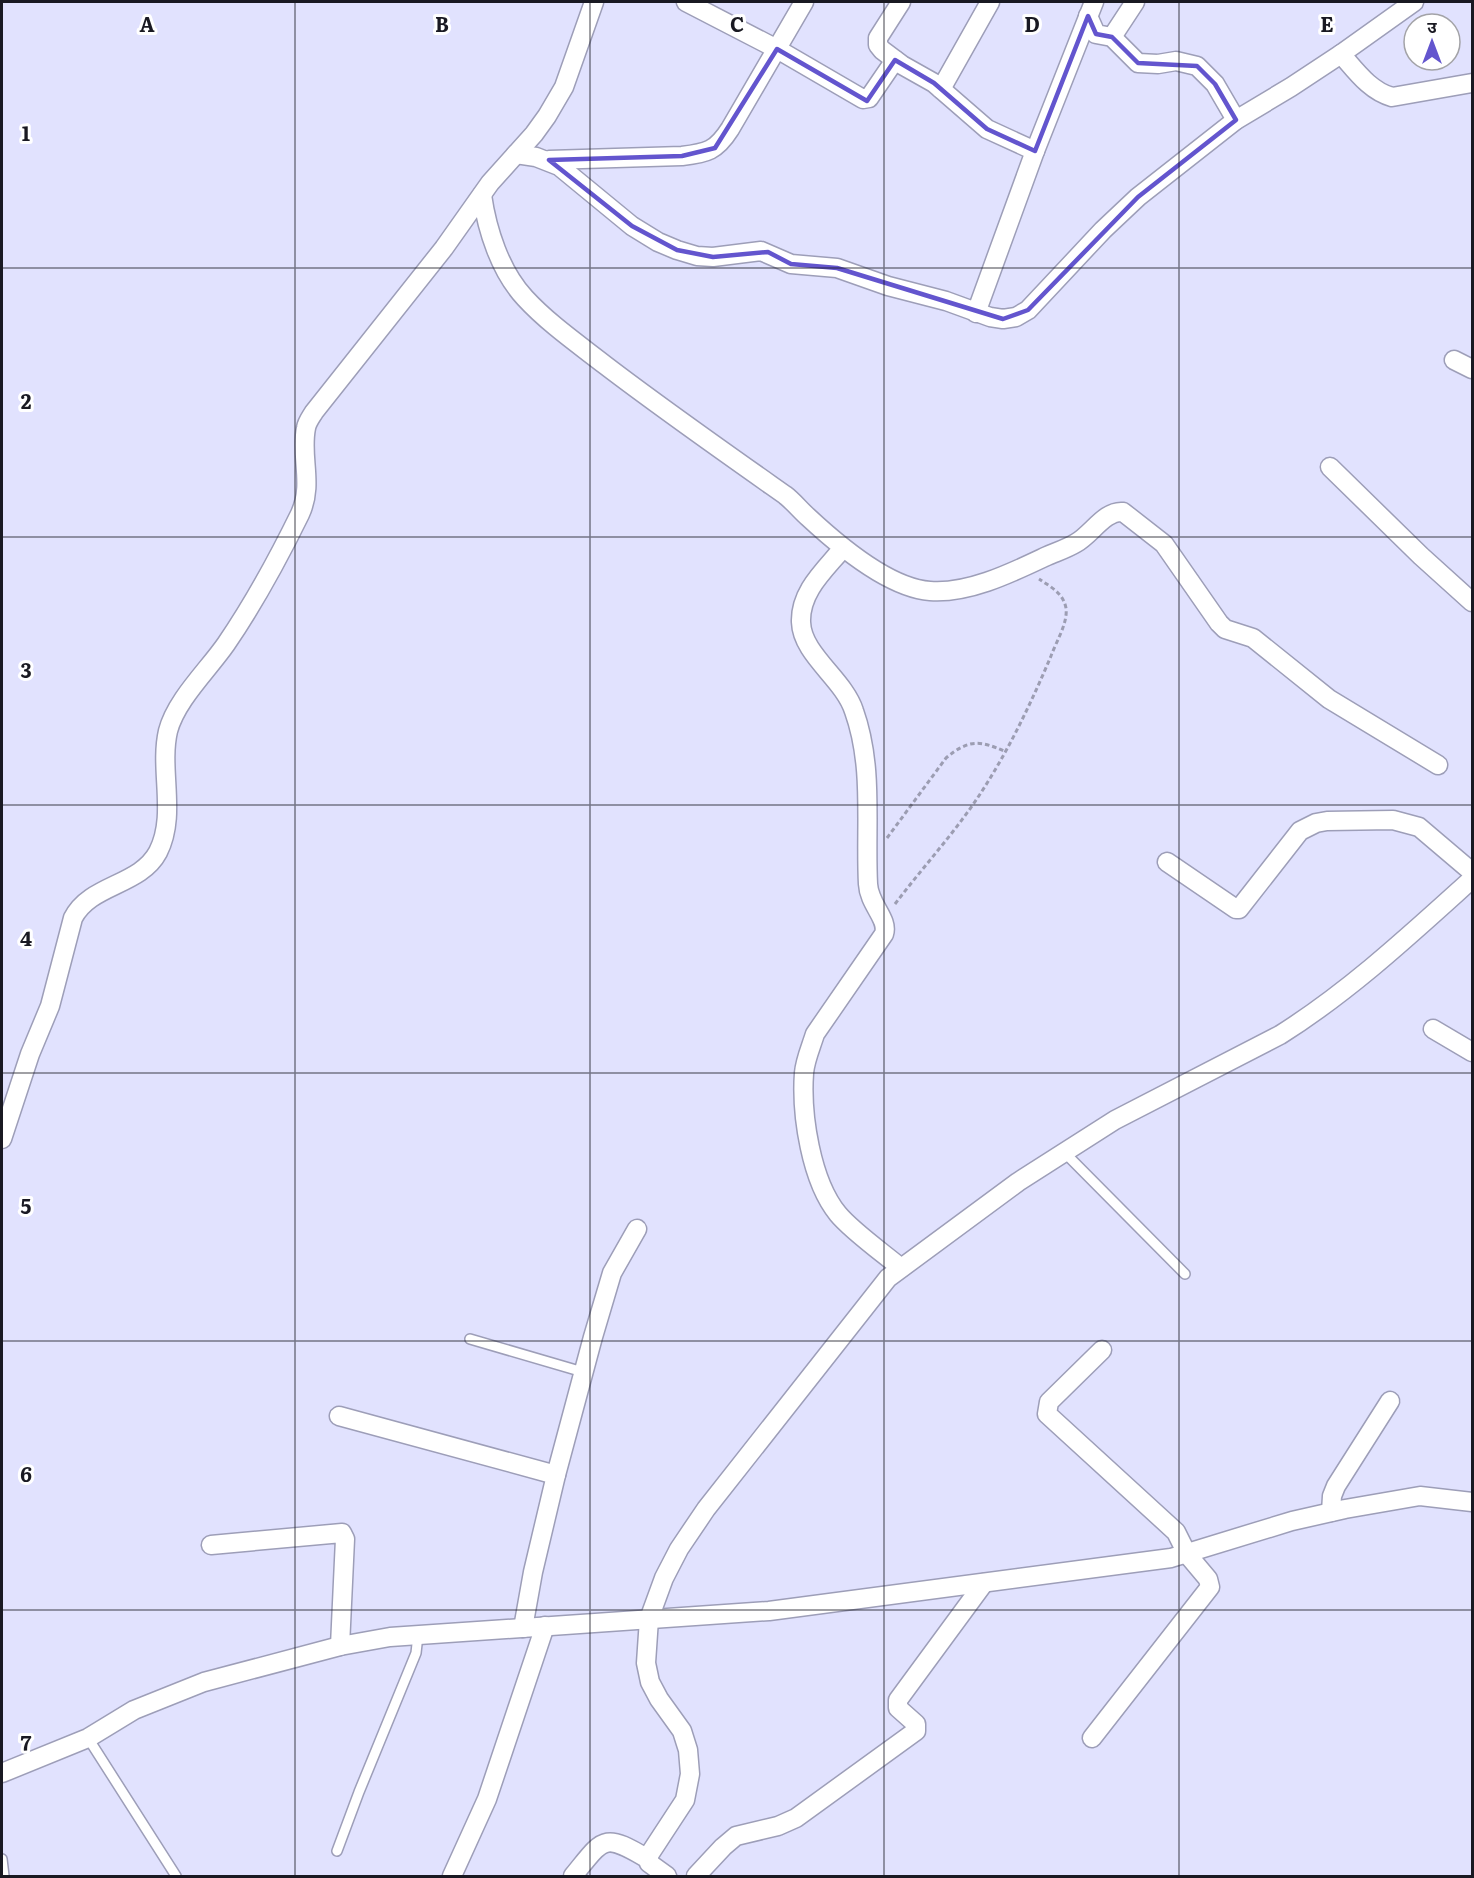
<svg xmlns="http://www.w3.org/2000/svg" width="1474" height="1878" font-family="Literata,'Noto Sans Devanagari',serif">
  <rect width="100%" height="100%" fill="#e1e2fe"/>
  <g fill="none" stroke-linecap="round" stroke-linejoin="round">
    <defs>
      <g id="service">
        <path d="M1065,1153L1185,1274"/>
        <path d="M470,1339L583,1372"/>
        <path d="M88,1738L176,1876"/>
        <path d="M337,1851L359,1792L416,1653L418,1635"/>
        <path d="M2,1859L4,1876"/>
      </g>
      <g id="minor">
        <path d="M686,2L777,49L863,99L869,98L895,60"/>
        <path d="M901,2L878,38V45L882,50L902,65L934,83L987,129L1035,151"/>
        <path d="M1088,16L1096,34L1112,37L1138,63L1158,64L1176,61L1197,66L1215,84L1236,120"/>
        <path d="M1112,37L1135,2"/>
        <path d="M1341,54C1356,71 1370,91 1392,97L1472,83"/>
        <path d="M941,89L990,2"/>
        <path d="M516,154L536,157L559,166L632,226L658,242L677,250L697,256L713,257L761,251L791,264L837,268L888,286L946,301L990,317L1003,319L1016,317L1028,310L1103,230L1138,197L1236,120L1291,87L1341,54L1414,2"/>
        <path d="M549,160L682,156C707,153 716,151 730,129L804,2"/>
        <path d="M482,195C487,230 500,271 525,298C548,323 578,344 605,365C664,410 724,452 785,495C793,501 800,510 808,517C837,544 889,588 930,591C969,594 1013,572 1047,556C1056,552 1066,549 1076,543C1091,535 1105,510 1123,512L1164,544L1219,623L1225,629L1253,638L1329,699L1438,765"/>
        <path d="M976,313L1035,151L1094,2"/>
        <path d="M1454,360L1472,369"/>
        <path d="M1330,467L1421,556L1472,602"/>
        <path d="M843,548C825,570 800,591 801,622C802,655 844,679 854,711C874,767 865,826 868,884C869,905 889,919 884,934L815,1034C811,1047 805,1060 804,1073C801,1115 811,1181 838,1214C852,1231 883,1253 901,1268"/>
        <path d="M1167,862L1236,909H1239L1300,831L1316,823L1327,821L1393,820L1419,827L1472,872"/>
        <path d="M1433,1029L1472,1052"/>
        <path d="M2,1139L30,1054L50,1006L73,918C90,884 140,886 158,852C177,815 159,770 168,731C176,700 208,670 226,644C254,603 278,559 300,514C314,484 300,457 306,428C307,422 311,417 314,412L444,248L490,183L534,134L547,116L564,87L594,2"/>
        <path d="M339,1416L556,1475"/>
        <path d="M1331,1512L1332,1496L1336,1486L1390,1401"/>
        <path d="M211,1545L342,1533L345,1539L340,1646"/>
        <path d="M523,1628L533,1572L556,1475L593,1337L612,1273L637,1229"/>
        <path d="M1092,1738L1210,1587L1208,1579L1187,1554L1176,1532L1047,1414L1049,1402L1102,1350"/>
        <path d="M2,1773L88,1738L134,1710L204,1682L340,1646L390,1637L769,1611L1171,1558L1292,1521L1345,1509L1420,1496L1472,1502"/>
        <path d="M452,1876L487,1799L545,1626"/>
        <path d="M573,1876C604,1838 603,1832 648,1859"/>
        <path d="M667,1876L649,1863V1855L685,1800L690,1774L688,1750L682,1731L659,1699L650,1682L646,1663L649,1619L664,1578L679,1549L706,1509L888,1278L1018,1182L1115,1120L1280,1035C1350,991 1411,934 1472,879"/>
        <path d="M696,1876L723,1847L736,1836L778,1826L796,1818L916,1731V1724L898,1708V1700L984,1583"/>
      </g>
    </defs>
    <!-- service casing -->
    <use href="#service" stroke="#9d9eb8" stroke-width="12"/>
    <!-- minor casing -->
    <use href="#minor" stroke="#9d9eb8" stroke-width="21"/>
    <!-- path -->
    <g stroke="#9c9db2" stroke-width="3" stroke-dasharray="4.5 3" stroke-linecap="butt">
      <path d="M887,838L946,758C969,739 980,740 1006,752"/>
      <path d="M895,904C920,871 948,840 972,806C1004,760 1029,708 1051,656C1056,642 1068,623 1066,608C1063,593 1051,587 1039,579"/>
    </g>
    <!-- service -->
    <use href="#service" stroke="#fff" stroke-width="9"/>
    <!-- minor -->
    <use href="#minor" stroke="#fff" stroke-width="18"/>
  </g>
  <!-- marked area -->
  <path fill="none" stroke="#6355ce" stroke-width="4.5" stroke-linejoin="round" d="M1088,16L1096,34L1112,37L1138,63L1197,66L1215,84L1236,120L1138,197L1028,310L1003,319L837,268L791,264L768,252L713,257L677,250L632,226L549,160L682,156L715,148L777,49L867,101L895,60L934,83L987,129L1035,151Z"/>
  <!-- grid -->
  <path fill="none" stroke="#191922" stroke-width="1.5" stroke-opacity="0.55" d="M295,2V1876M590,2V1876M884,2V1876M1179,2V1876M2,268H1472M2,537H1472M2,805H1472M2,1073H1472M2,1341H1472M2,1610H1472"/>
  <g font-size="20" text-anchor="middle" font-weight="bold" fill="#191922" stroke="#fff" stroke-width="6" stroke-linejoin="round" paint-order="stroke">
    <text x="147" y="32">A</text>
    <text x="442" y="32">B</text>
    <text x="737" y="32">C</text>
    <text x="1032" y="32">D</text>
    <text x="1327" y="32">E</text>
    <text x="26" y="141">1</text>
    <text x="26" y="409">2</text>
    <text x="26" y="678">3</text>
    <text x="26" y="946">4</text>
    <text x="26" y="1214">5</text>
    <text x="26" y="1482">6</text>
    <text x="26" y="1751">7</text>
  </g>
  <!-- border -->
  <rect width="1474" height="1878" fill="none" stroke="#191922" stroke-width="6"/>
  <!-- north arrow -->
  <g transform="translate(1432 42)"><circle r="28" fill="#ffffff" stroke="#a3a3a7" stroke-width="1.5"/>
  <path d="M0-4.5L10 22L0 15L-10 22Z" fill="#6355ce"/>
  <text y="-9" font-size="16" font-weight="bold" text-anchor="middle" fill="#191922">उ</text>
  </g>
</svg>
